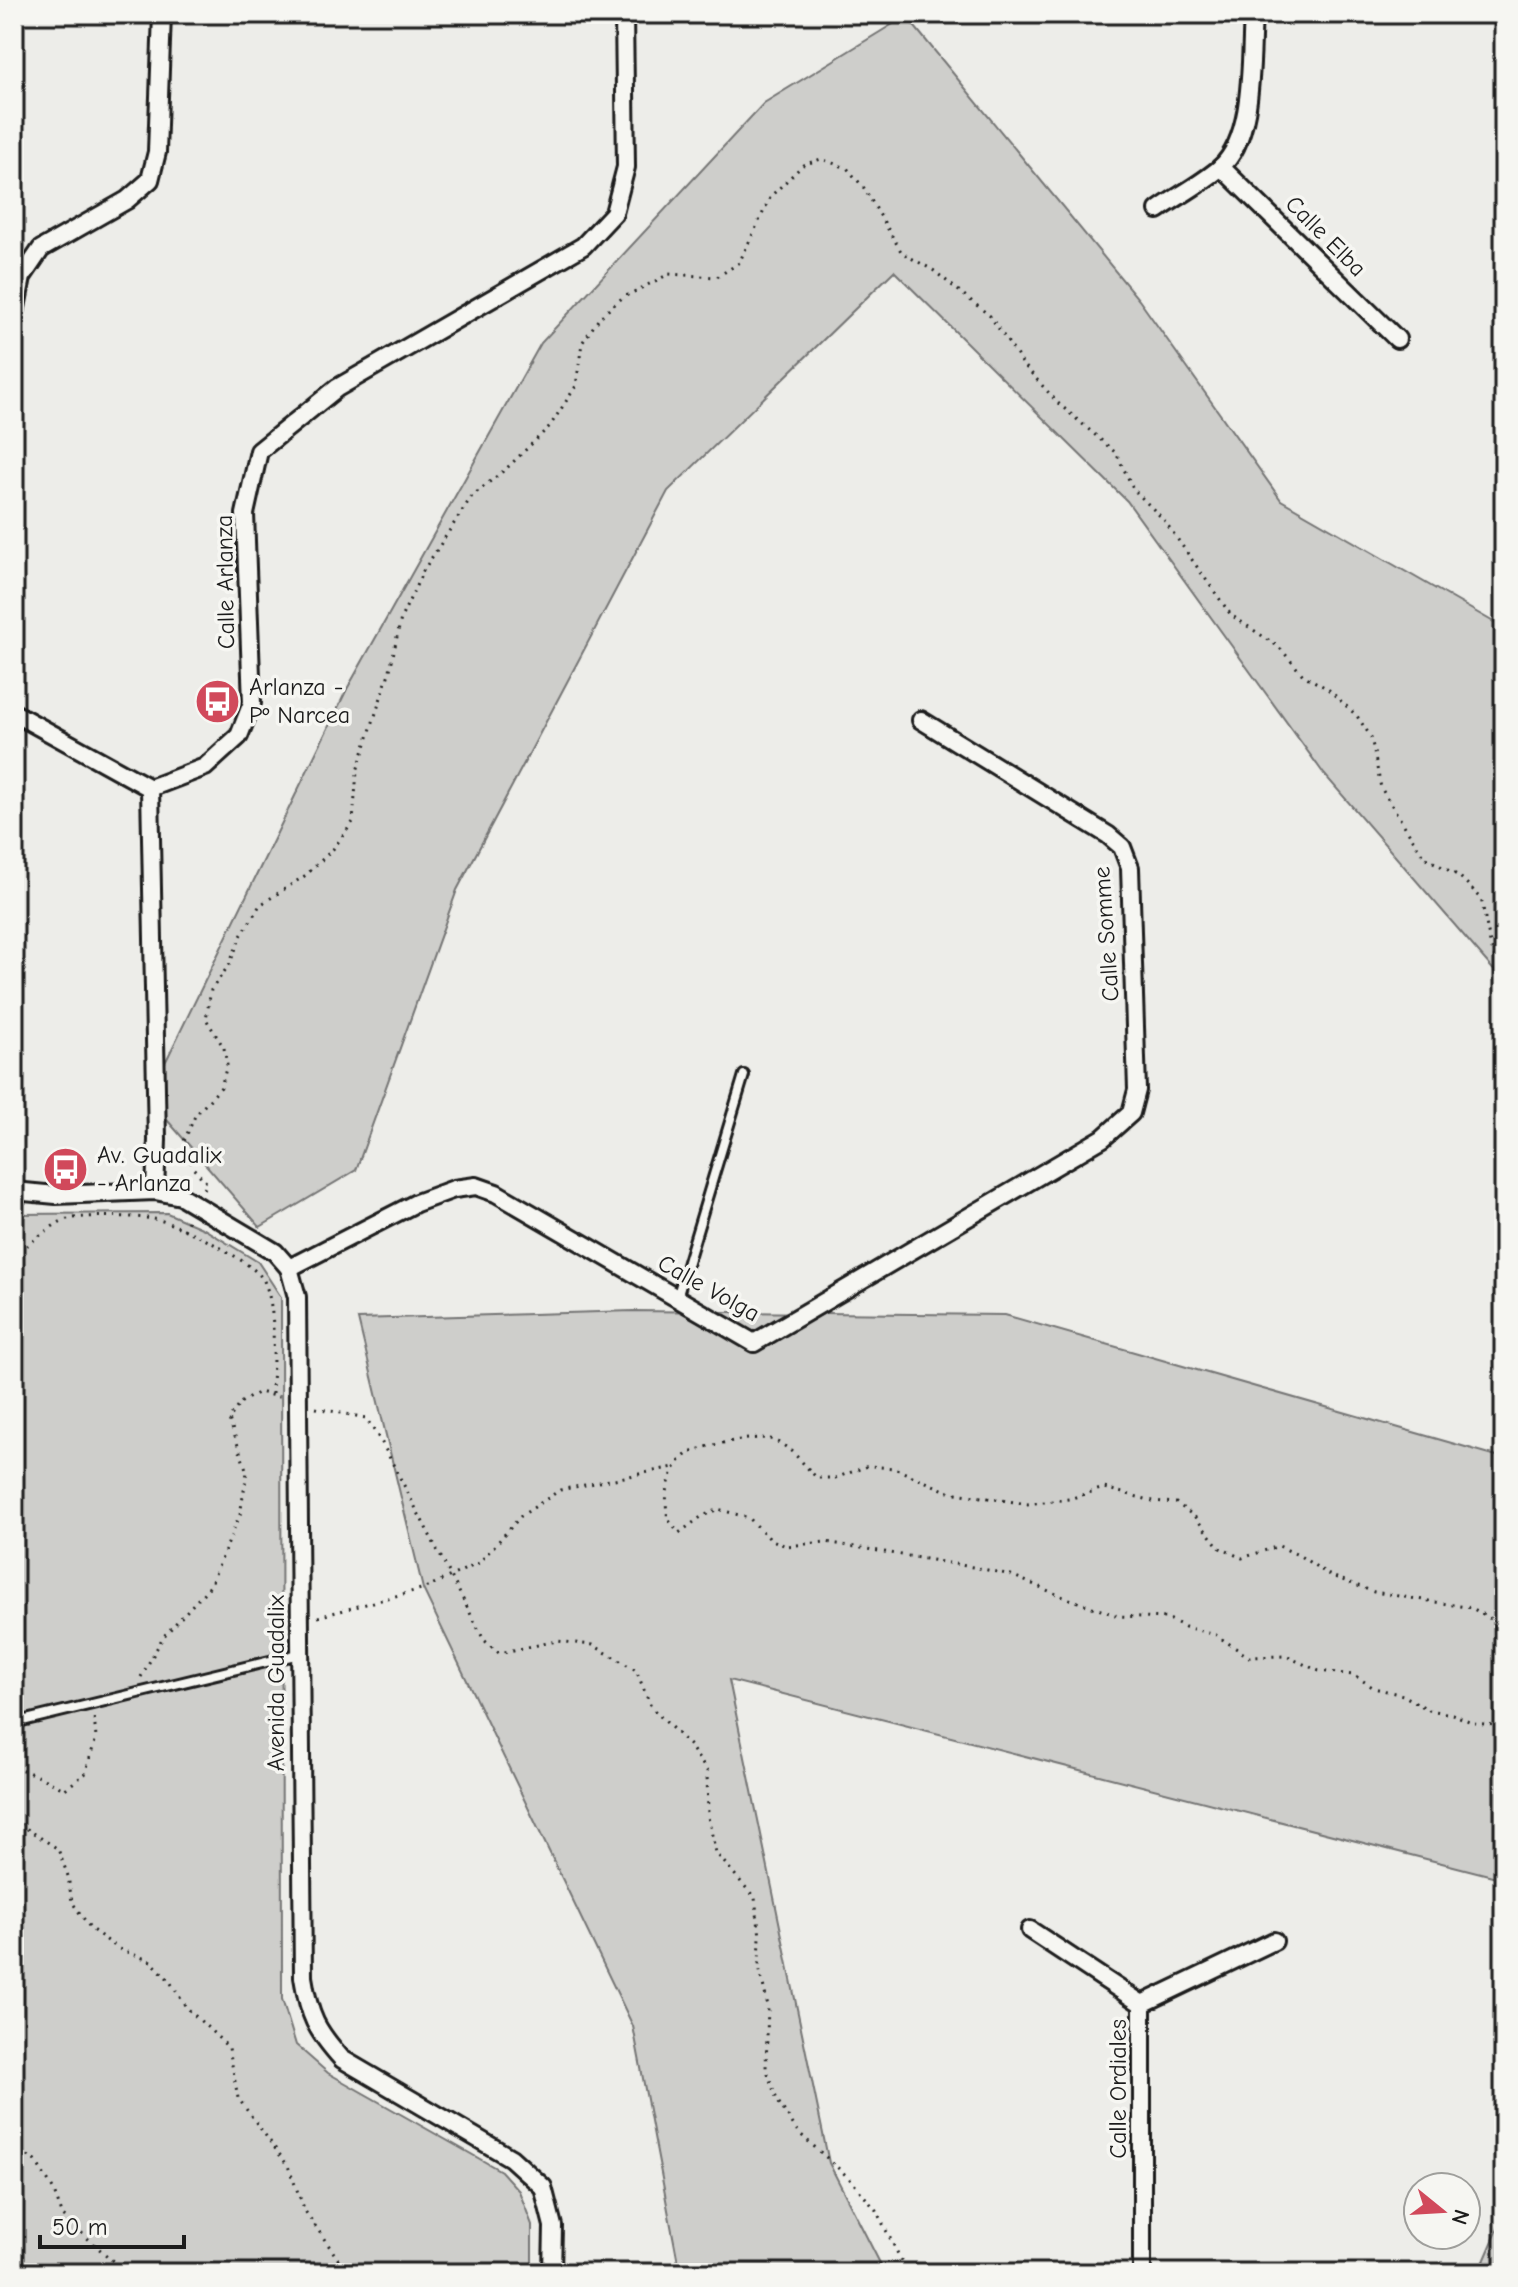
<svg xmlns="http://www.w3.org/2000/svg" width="1518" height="2287" font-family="'Comic Neue',sans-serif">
  <rect width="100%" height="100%" fill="#edede9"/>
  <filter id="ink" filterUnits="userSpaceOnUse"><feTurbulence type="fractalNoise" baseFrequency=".0125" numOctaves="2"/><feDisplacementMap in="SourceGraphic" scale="16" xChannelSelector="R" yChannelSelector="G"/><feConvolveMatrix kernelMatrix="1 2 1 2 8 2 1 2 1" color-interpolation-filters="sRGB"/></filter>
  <g filter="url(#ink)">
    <!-- green -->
    <g fill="#cececb" stroke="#757574" stroke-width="2">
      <path d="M906,16L1139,300L1281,500L1504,628V982L1324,774L1127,501L894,271L668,491L457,890L356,1170L260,1227L148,1098L347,689L541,343L764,103Z"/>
      <path d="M167,1213L204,1229L258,1262L281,1297L282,1999L296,2045L328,2073L501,2171L519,2191L532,2225V2273H14V1214Z"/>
      <path d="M633,1311L1005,1315L1504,1458V1879L729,1680L829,2163L885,2273H680L633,2026L423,1589L358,1319Z"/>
      <path d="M1504,2215V2273H1479Z"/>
    </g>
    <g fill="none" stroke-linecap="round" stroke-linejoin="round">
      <defs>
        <g id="service">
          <path d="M677,1298L744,1075"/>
          <path d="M14,1723L299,1654"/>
        </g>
        <g id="minor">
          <path d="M1221,167L1397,339"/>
          <path d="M1158,210C1178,196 1201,184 1220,168C1255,137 1250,59 1253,14"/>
          <path d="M14,318L22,277L41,249L127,200L150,180L157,152L162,14"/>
          <path d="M14,713L150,788"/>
          <path d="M150,788L205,767L239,736L252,703L245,514L259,451L337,388L583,246L614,213L626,167L624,14"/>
          <path d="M150,788L157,1140L155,1191"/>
          <path d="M14,1191L56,1195L155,1191L181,1196L275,1252L289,1268L297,1297L303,1977C309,2016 316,2030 342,2059L511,2158L543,2187L553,2226L552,2273"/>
          <path d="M289,1268L416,1203L454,1189L476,1186L496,1193L754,1343L1103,1138L1131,1113L1137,1090L1130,868L1122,847L1108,835L921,720"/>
          <path d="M1030,1930L1142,2004"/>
          <path d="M1142,2273V2004L1274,1941"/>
        </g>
      </defs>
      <!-- service casing -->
      <use href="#service" stroke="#1c1c1c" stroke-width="14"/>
      <!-- minor casing -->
      <use href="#minor" stroke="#1c1c1c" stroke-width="22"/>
      <!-- path -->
      <g stroke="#1c1c1c" stroke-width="3" stroke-dasharray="2 6" stroke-linecap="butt">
        <path d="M204,1189L207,1183L193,1168L184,1141L195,1116L221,1087L227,1065L224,1048L206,1019L211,990L229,965L241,936L260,905L306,875L333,849L353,822L357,771L390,670L401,618L423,571L472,496L507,468L550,426L576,386L582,343L600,317L622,298L669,274L717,277L739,263L771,196L803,165L821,159L847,168L864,188L902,253L933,270L990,316L1022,363L1058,403L1116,453L1134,490L1164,520L1231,615L1279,647L1303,675L1328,689L1357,716L1371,737L1381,788L1424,857L1459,876L1481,898L1490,943L1504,985"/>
        <path d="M184,1230L188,1221"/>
        <path d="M14,1256C29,1245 47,1228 64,1220C76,1215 139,1216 154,1219C176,1222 255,1262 264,1281C278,1312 272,1361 272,1395"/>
        <path d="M316,1408L366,1418L382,1443L484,1640L499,1653L557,1641L593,1645L636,1670L651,1707L690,1746L707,1771L708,1817L716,1853L755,1898L760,1936L759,1967L768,2006L766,2068L777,2100L798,2132L849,2178L876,2210L905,2268L910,2273"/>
        <path d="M318,1617L425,1588L479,1563L521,1516L560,1490L674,1467"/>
        <path d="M1504,1627L1472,1608L1374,1592L1329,1575L1300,1556L1279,1546L1242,1558L1220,1548L1194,1516L1176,1503L1153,1501L1104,1488L1069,1499L1027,1504L949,1492L894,1468L868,1466L835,1478H817C803,1464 790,1445 770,1439C756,1435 698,1446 686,1455C669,1468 663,1498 668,1518C670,1523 675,1528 679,1533L701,1517L718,1509L749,1518L770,1539L786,1546L826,1542L978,1568L1011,1575L1061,1596L1118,1616L1167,1618L1185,1627L1216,1635L1249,1657L1286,1656L1319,1671L1354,1675L1374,1688L1403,1695L1429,1710L1452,1714L1474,1723L1504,1726"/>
        <path d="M141,1677L163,1637L210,1586L240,1515L247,1472L229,1419L240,1403L259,1392L282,1398"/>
        <path d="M14,1768C29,1770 49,1783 65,1789L85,1774L96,1738L94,1716"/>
        <path d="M14,1810L18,1823L58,1849L68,1876L72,1902L91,1929L119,1949L151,1961L169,1980L186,2007L229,2048L238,2098L288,2166L305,2211L338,2259L341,2273"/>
        <path d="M14,2148L35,2160L53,2189L63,2216L126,2273"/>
      </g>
      <!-- service -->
      <use href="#service" stroke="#f6f6f2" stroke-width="8"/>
      <!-- minor -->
      <use href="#minor" stroke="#f6f6f2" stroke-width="16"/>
    </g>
  </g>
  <!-- icons -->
  <defs>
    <symbol id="bus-disc" viewBox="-11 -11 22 22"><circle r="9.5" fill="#d1495b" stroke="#f6f6f2"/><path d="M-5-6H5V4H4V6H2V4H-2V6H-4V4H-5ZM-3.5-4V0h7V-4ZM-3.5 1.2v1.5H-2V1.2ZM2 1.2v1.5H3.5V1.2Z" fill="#fff"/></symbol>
  </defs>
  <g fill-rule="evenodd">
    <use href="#bus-disc" x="192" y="676" width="51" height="51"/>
    <use href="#bus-disc" x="40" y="1144" width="51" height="51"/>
  </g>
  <g text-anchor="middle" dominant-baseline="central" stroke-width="7" stroke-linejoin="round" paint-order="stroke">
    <!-- street labels -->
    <g font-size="24" fill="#1c1c1c" stroke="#f6f6f2">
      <text transform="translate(1326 236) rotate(45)">Calle Elba</text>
      <text transform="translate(225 582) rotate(-91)">Calle Arlanza</text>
      <text transform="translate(1106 934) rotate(-94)">Calle Somme</text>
      <text transform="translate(709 1288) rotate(29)">Calle Volga</text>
      <text transform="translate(276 1683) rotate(-90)">Avenida Guadalix</text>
      <text transform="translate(1118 2089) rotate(-90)">Calle Ordiales</text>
    </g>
    <!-- poi labels -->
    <g font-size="24" fill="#1c1c1c" stroke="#f6f6f2" text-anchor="start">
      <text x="249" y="687">Arlanza -<tspan x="249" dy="28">Pº Narcea</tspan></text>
      <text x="97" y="1155">Av. Guadalix<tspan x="97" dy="28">- Arlanza</tspan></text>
    </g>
  </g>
  <!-- margin -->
  <rect width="1518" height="2287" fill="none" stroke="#f6f6f2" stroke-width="48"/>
  <rect x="24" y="24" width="1470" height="2239" fill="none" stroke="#1c1c1c" stroke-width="3" filter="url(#ink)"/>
  <!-- north arrow -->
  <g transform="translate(1442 2211) rotate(108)"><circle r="38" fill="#f6f6f2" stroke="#9f9f9c" stroke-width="2"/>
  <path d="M0-6L14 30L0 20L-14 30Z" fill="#d1495b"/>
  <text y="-12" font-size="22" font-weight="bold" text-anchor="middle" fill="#1c1c1c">N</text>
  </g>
  <!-- scale -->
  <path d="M40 2235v12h144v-12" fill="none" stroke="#1c1c1c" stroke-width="4"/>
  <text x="52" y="2235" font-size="24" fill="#1c1c1c" stroke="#f6f6f2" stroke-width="6" paint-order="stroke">50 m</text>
</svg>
